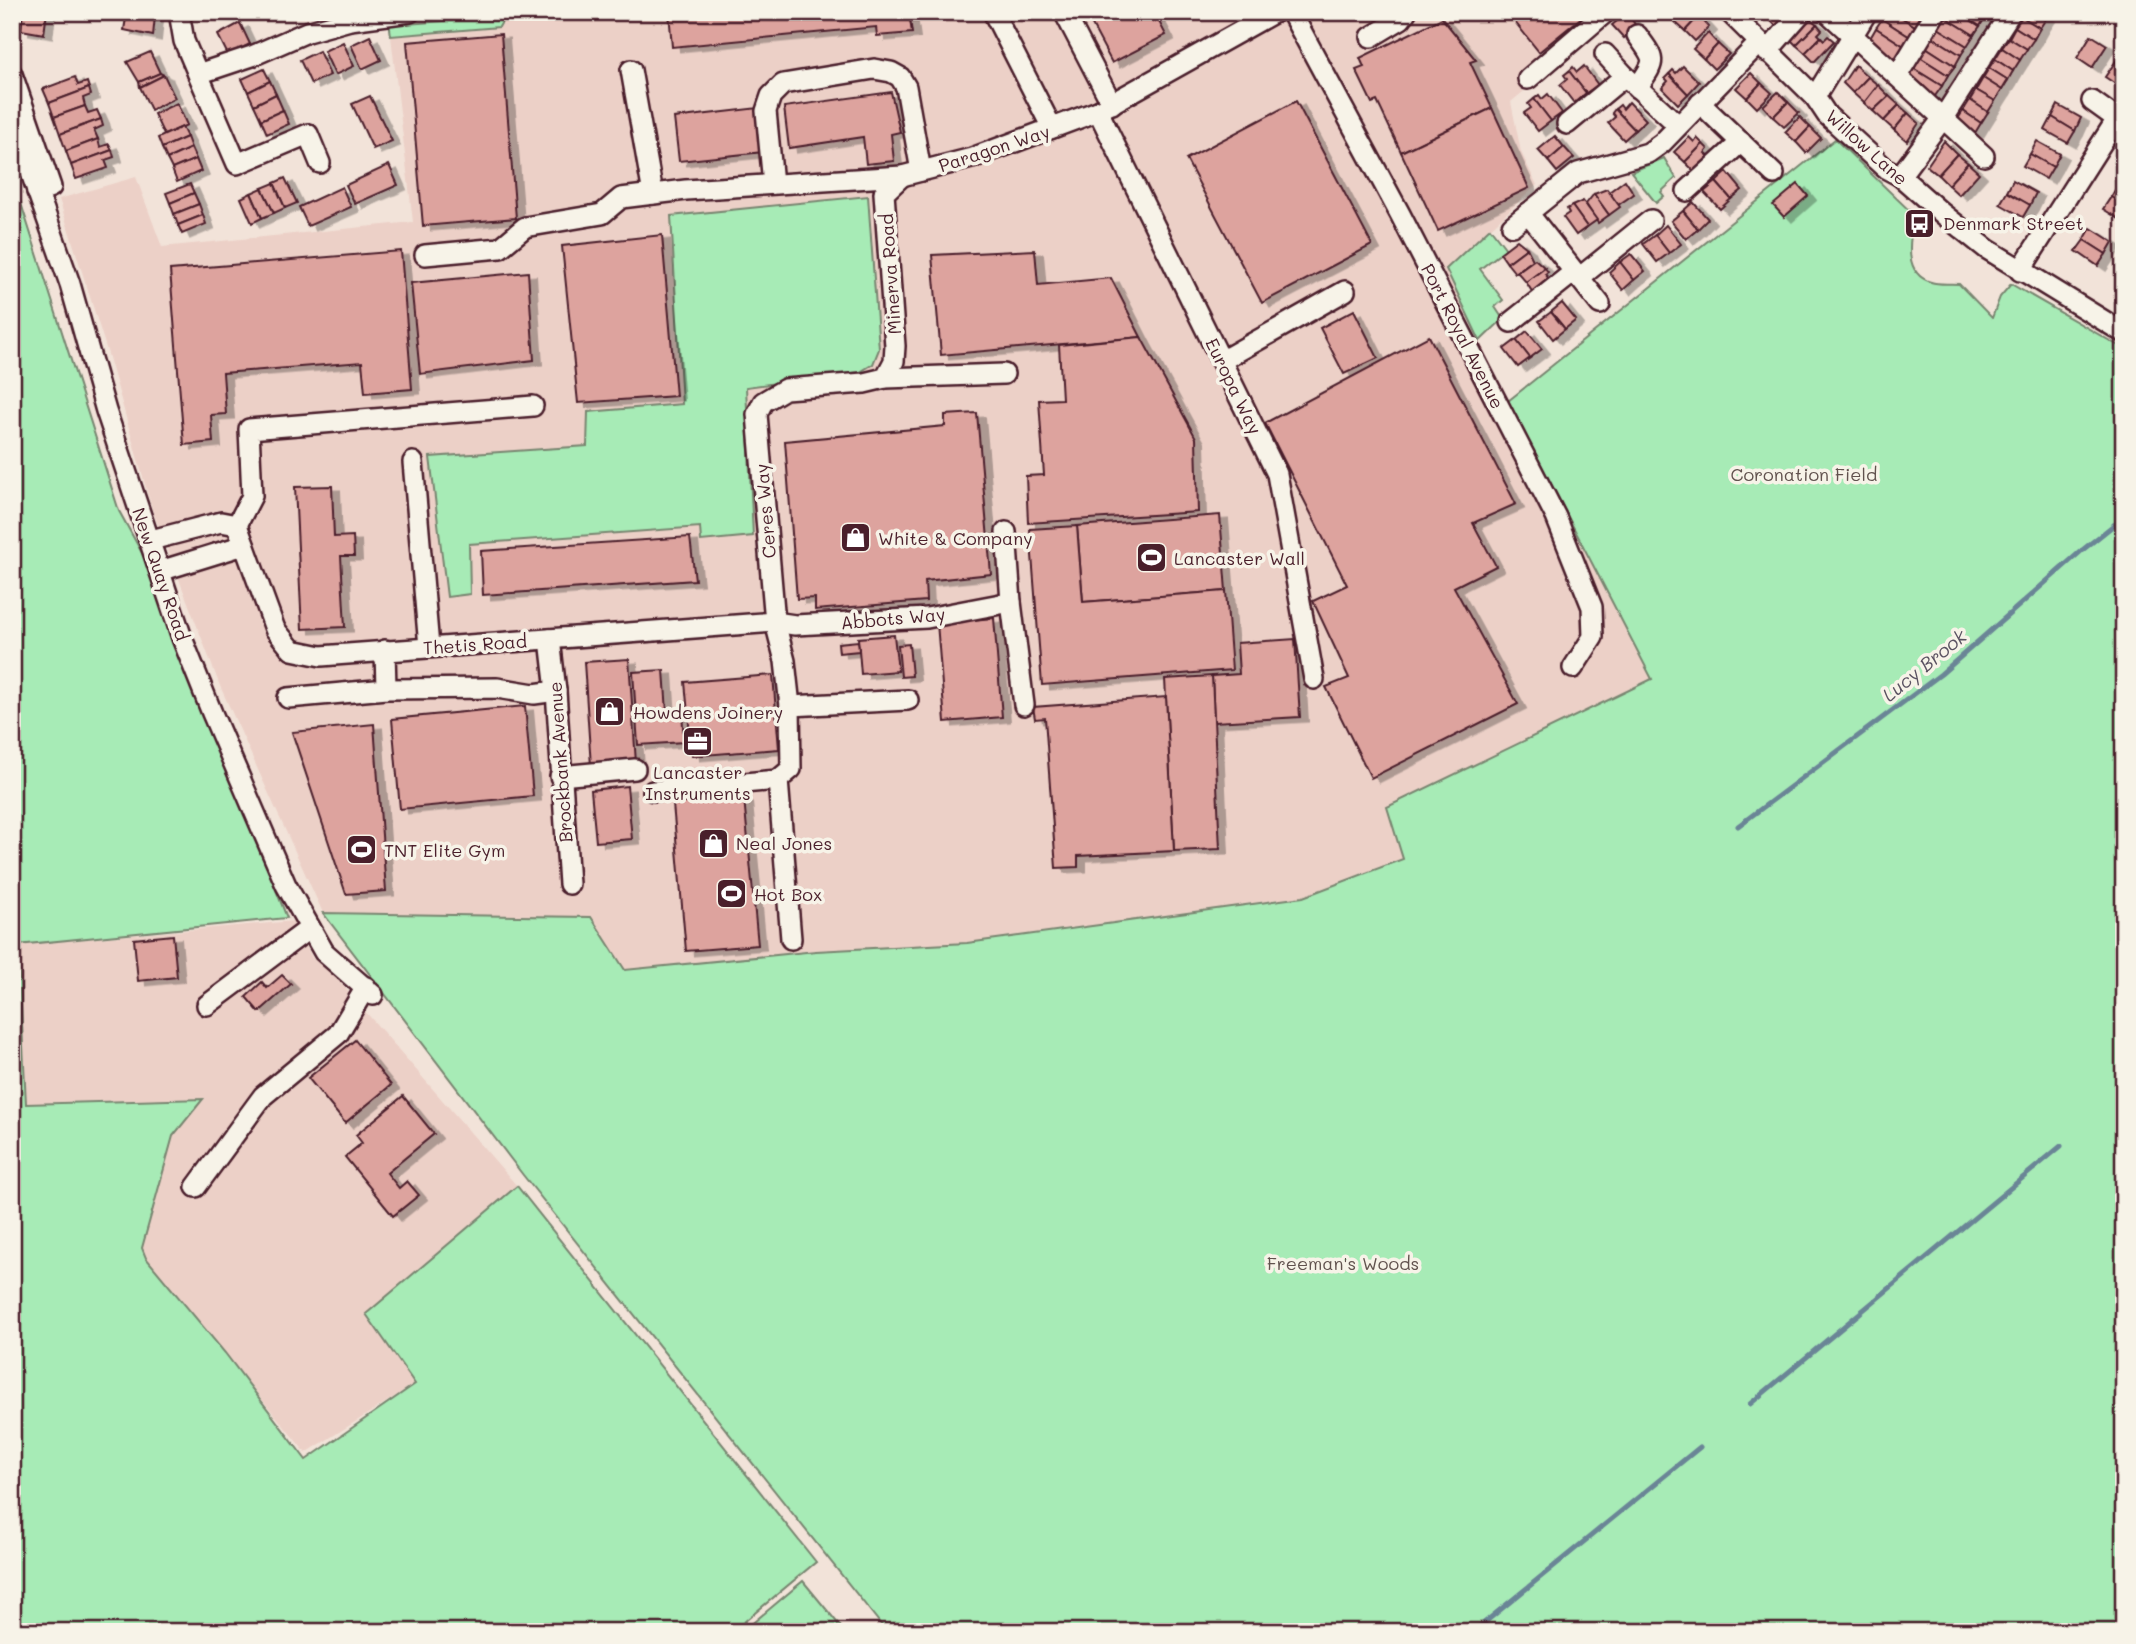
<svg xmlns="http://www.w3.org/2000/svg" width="2136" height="1644" font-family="Mali,sans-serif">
  <defs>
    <filter id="shadow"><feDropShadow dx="8" dy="4.5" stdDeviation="0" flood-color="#0004"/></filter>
  </defs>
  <rect width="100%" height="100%" fill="#f2e3d9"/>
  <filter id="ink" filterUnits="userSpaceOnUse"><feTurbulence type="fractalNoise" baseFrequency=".0143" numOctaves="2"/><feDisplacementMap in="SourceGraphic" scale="14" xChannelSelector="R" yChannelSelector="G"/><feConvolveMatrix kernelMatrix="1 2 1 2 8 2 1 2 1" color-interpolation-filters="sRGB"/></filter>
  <g filter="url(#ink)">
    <!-- built -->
    <g fill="#ecd0c7">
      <path d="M526,12H1619L1511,102L1521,152L1537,185L1446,269L1508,401L1652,679L1387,807L1404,858L1303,897L967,943L816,951L625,970L591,917L323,913L220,686L152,509L108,354L59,199L136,177L162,247L413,222L391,36L498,27L503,20Z"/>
      <path d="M294,921L312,958L331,972L517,1186L366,1314L415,1384L306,1453L146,1258L142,1248L173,1136L26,1104L18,945Z"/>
    </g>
    <!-- green -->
    <g fill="#a7ebb6" stroke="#788570" stroke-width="2">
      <path d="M526,12L503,20L499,27L391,36L389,20L402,19L407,24L468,19L469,13Z"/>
      <path d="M1835,139L1914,215C1910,238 1902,273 1931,282C1939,285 1951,283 1959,284L1992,318L2000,297L2011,284L2124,349V1632H887L523,1175L323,913L591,917L625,970L816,951L967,943L1303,897L1403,859L1387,807L1652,679L1508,401Z"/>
      <path d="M1664,158L1676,178L1661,192L1664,196L1656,203L1631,172Z"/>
      <path d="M12,175L119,511L147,562L287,918L18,945L26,1104L203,1099L173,1136L142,1248L146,1258L225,1353L306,1460L415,1384L366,1314L517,1186L816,1562L732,1632H12Z"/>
      <path d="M868,196L879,349L873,364L860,372L746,387L753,536L701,541L700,527L469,544L470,594L447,597L430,457L587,446L588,412L682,404L671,216Z"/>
      <path d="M1490,228L1506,249L1480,269L1503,300L1495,307L1503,319L1480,341L1446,269Z"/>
      <path d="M803,1581L845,1632H742Z"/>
    </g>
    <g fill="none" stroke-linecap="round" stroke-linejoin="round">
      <!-- stream -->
      <g stroke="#6a8596" stroke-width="5">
        <path d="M1738,826L1941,674L2080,552L2115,524L2124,521"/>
        <path d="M1750,1404L2061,1146"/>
        <path d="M1473,1632L1700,1447"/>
      </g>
    </g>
    <!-- building -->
    <g fill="#dda39e" stroke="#4a1f2b" stroke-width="2" filter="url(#shadow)">
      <path d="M23,12H47L44,34L21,30Z"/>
      <path d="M127,12L155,16L153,36L124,30Z"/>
      <path d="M669,12H909L912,33L877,36L876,27L672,47Z"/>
      <path d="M1085,12H1154L1166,35L1112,63Z"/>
      <path d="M1507,12H1588L1539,52Z"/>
      <path d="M1682,12H1694L1699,16L1685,31L1674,21Z"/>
      <path d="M1768,12H1793L1778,28L1765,15Z"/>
      <path d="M1886,12H1893L1920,29L1913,39L1882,19Z"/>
      <path d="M1893,12H1915L1926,19L1920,29Z"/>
      <path d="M1941,12H1958L1980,26L1974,35L1940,14Z"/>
      <path d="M1958,12H1981L1986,16L1980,26Z"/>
      <path d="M2025,12H2039L2047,17L2040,28L2022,17Z"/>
      <path d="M1627,13L1637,27L1624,38L1612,25Z"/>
      <path d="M1940,14L1974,35L1967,46L1933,25Z"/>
      <path d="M1699,16L1709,27L1695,41L1685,31Z"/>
      <path d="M2022,17L2040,28L2034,39L2015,27Z"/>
      <path d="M1442,18L1476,60L1470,62L1492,108L1401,152L1377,101L1372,103L1356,70L1364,67L1360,58Z"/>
      <path d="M1810,19L1817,24L1796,45L1787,36L1803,20L1806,23Z"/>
      <path d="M1882,19L1913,39L1907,48L1876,28Z"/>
      <path d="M240,23L250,44L228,55L218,35Z"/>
      <path d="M1817,24L1822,30L1818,34L1821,37L1805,53L1796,45Z"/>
      <path d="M1933,25L1967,46L1961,55L1928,34Z"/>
      <path d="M2015,27L2034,39L2027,49L2009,38Z"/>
      <path d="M1876,28L1907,48L1898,65L1869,40Z"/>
      <path d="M1708,33L1718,44L1704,59L1693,49Z"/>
      <path d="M501,34L516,218L423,226L407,42Z"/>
      <path d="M1928,34L1961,55L1955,66L1921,44Z"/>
      <path d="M2091,35L2107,45L2092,68L2077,58Z"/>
      <path d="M370,36L381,60L362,69L351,45Z"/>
      <path d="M1828,36L1834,41L1814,62L1805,53L1821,37L1824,40Z"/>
      <path d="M2009,38L2027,49L2020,60L2002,48Z"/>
      <path d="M343,42L354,66L335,75L324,51Z"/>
      <path d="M1718,44L1729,54L1714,69L1704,59Z"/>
      <path d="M1921,44L1955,66L1948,75L1915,54Z"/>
      <path d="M2002,48L2020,60L2013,71L1995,59Z"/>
      <path d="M319,51L330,75L311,84L300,60Z"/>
      <path d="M150,52L160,73L139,82L127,62Z"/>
      <path d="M1915,54L1948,75L1942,86L1908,65Z"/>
      <path d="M2120,55L2124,58V75L2117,85L2105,77Z"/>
      <path d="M1995,59L2013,71L2008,80L1989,68Z"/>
      <path d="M1855,65L1868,77L1853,93L1843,83Z"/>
      <path d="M1908,65L1942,86L1933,99L1904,70Z"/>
      <path d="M1584,66L1598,85L1586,93L1569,71L1573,67L1577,72Z"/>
      <path d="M1683,66L1699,82L1688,94L1669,74L1673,70L1676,73Z"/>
      <path d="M1989,68L2008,80L2002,90L1983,78Z"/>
      <path d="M264,69L270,81L248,92L242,79Z"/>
      <path d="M1569,71L1586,93L1574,103L1560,85L1567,79L1564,75Z"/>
      <path d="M160,73L164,75L140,87L139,82Z"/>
      <path d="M1751,73L1761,83L1747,98L1736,88Z"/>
      <path d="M1669,74L1688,94L1678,104L1662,88L1668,81L1665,78Z"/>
      <path d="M164,75L175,98L151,110L140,87Z"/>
      <path d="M75,77L78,85L87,82L89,88L49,103L43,89Z"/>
      <path d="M1868,77L1878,85L1864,103L1853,93Z"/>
      <path d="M1983,78L2002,90L1995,101L1976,90Z"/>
      <path d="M270,81L276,94L254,105L248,92Z"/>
      <path d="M1761,83L1772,93L1757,108L1747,98Z"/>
      <path d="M1878,85L1889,96L1873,111L1864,103Z"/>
      <path d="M89,88L91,95L83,98L85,106L54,117L49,103Z"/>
      <path d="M1976,90L1995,101L1988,112L1970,100Z"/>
      <path d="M891,92L900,132L891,134L894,161L866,164L863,137L789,148L784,107Z"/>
      <path d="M1778,92L1788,102L1773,117L1763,106Z"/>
      <path d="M276,94L283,110L261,120L254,105Z"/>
      <path d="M1548,94L1562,113L1551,121L1534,99L1539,95L1542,99Z"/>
      <path d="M370,96L392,141L373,149L352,104Z"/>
      <path d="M1889,96L1899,105L1884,121L1873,111Z"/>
      <path d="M1534,99L1551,121L1538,131L1524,113L1531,108L1528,104Z"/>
      <path d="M1970,100L1988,112L1981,123L1963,111Z"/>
      <path d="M1296,101L1372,245L1262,303L1186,159Z"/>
      <path d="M1629,102L1646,120L1635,130L1615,109L1620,105L1623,109Z"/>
      <path d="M1788,102L1799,113L1784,127L1773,117Z"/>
      <path d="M177,103L187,125L164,135L154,114Z"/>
      <path d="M1899,105L1908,113L1894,130L1884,121Z"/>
      <path d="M2058,105L2081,118L2075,131L2052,117Z"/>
      <path d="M85,106L88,113L97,110L101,119L60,134L54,117Z"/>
      <path d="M758,108L763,152L679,161L674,118Z"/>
      <path d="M1492,108L1529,188L1438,231L1401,152Z"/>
      <path d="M1615,109L1635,130L1624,140L1608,123L1615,117L1612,113Z"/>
      <path d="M283,110L289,124L267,134L261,120Z"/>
      <path d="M1963,111L1981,123L1975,133L1956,122Z"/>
      <path d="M1908,113L1919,123L1907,141L1894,130Z"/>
      <path d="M1800,117L1810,127L1796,142L1785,132Z"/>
      <path d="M2052,117L2075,131L2068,143L2045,130Z"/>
      <path d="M101,119L103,126L94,130L98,139L66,151L60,134Z"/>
      <path d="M182,127L187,137L162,148L158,138Z"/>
      <path d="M1810,127L1821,138L1806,153L1796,142Z"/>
      <path d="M1555,136L1564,147L1548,161L1538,150Z"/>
      <path d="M187,137L191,148L167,159L162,148Z"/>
      <path d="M1689,137L1694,142L1697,138L1703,144L1685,162L1674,152Z"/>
      <path d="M98,139L100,147L109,144L112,150L71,165L66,151Z"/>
      <path d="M1944,141L1957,154L1938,175L1927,166Z"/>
      <path d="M2037,141L2060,154L2053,167L2030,154Z"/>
      <path d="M1703,144L1708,149L1705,153L1710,157L1695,172L1685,162Z"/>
      <path d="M1564,147L1574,158L1557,172L1548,161Z"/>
      <path d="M191,148L196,159L172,169L167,159Z"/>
      <path d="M112,150L114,157L105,160L108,168L76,179L71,165Z"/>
      <path d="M1957,154L1968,163L1948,185L1938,175Z"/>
      <path d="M2030,154L2053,167L2046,179L2023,166Z"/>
      <path d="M196,159L201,171L177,182L172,169Z"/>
      <path d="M1968,163L1979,173L1959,195L1948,185Z"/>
      <path d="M389,165L398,185L355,204L346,185Z"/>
      <path d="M1727,172L1742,190L1731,199L1716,182Z"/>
      <path d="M285,178L297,203L285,208L274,183Z"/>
      <path d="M1625,180L1634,194L1618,205L1609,192Z"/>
      <path d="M2013,180L2036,193L2030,205L2007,192Z"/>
      <path d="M1716,182L1731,199L1720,209L1704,192Z"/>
      <path d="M274,183L285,208L274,213L262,188Z"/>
      <path d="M190,184L194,193L170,203L166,193Z"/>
      <path d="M1798,184L1808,196L1784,217L1773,205Z"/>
      <path d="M2118,185L2124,189V206L2111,197Z"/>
      <path d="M342,187L351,207L308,226L299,207Z"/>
      <path d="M262,188L274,213L262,218L251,193Z"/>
      <path d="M1607,189L1620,207L1609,215L1594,194Z"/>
      <path d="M2007,192L2030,205L2023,217L2000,204Z"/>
      <path d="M194,193L199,204L174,214L170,203Z"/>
      <path d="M251,193L262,218L252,223L241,198Z"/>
      <path d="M1594,194L1609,215L1598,223L1586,204Z"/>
      <path d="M2111,197L2124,206V222L2103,209Z"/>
      <path d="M1583,201L1597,220L1587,227L1572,206Z"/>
      <path d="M1693,202L1708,219L1698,229L1683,211Z"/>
      <path d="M199,204L203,215L178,225L174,214Z"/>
      <path d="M1572,206L1587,227L1576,235L1563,217L1569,213L1567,209Z"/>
      <path d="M1683,211L1698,229L1686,239L1671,221Z"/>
      <path d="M203,215L206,224L182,234L178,225Z"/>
      <path d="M1666,225L1681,244L1669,253L1655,235Z"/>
      <path d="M2091,228L2113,242L2106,254L2084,240Z"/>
      <path d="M662,235L676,396L578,403L562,246Z"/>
      <path d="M1655,235L1669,253L1657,262L1643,244Z"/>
      <path d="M1517,240L1527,248L1507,263L1500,253Z"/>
      <path d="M2084,240L2106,254L2098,266L2076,251Z"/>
      <path d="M1527,248L1533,260L1515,273L1507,263Z"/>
      <path d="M1035,250L1038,285L1111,278L1141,337L941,355L932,255Z"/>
      <path d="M401,251L412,389L365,393L362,362L223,373L226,414L211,415L213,442L184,445L170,270Z"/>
      <path d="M1631,254L1645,271L1634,280L1620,262Z"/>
      <path d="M1535,259L1545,268L1526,282L1517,272Z"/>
      <path d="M1620,262L1634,280L1623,290L1609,272Z"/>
      <path d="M1545,268L1548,272L1545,274L1550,280L1533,293L1526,282Z"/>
      <path d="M528,272L534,360L420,374L411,283Z"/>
      <path d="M1562,303L1576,320L1565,329L1551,312Z"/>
      <path d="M1354,310L1378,358L1344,374L1320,328Z"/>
      <path d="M1551,312L1565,329L1553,339L1539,321Z"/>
      <path d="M1527,331L1542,349L1530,358L1516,340Z"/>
      <path d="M1429,336L1516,504L1473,523L1496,566L1454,587L1518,704L1371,778L1326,687L1349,678L1313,601L1347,585L1265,423Z"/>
      <path d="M1141,337L1196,438L1198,512L1028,523L1026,476L1044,475L1039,400L1062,399L1059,345Z"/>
      <path d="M1516,340L1530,358L1518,367L1504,349Z"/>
      <path d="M977,413L991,574L925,581L926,601L815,610V598L797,599L785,441L945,426V415Z"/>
      <path d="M332,486L334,537L353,536L354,556H341L345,627L302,629L295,487Z"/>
      <path d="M1220,515L1226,591L1083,602L1077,526Z"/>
      <path d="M1077,526L1083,602L1226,591L1232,670L1042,685L1030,529Z"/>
      <path d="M690,537L695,580L483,595L481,551Z"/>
      <path d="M994,618L1002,717L945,722L937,623Z"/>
      <path d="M894,635L898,671L861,674L858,638Z"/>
      <path d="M1295,639L1300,717L1214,722L1212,676L1239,674L1237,643Z"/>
      <path d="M858,641L859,651L839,653L838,643Z"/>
      <path d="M909,644L912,676L901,677L898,645Z"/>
      <path d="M629,659L636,763L591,766L584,662Z"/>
      <path d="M664,670L667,712L682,711L684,742L638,745L633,672Z"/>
      <path d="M773,675L779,749L692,756L685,682Z"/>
      <path d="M1212,676L1220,849L1174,851L1165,679Z"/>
      <path d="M1166,697L1174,851L1078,856V867L1056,868L1045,718L1035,719L1033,707Z"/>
      <path d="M525,706L533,796L400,809L392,719Z"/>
      <path d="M374,724L386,891L346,894L292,732Z"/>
      <path d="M627,786L632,839L596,842L591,790Z"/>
      <path d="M744,798L758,945L686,951L673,804Z"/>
      <path d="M173,935L177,977L138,981L134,939Z"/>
      <path d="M282,975L291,984L259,1012L246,997L262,982L267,988Z"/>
      <path d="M355,1040L391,1085L345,1123L308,1078Z"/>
      <path d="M403,1096L434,1134L387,1173L399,1188L407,1181L419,1195L393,1216L345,1157L362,1143L356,1135Z"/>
    </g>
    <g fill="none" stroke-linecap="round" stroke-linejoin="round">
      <defs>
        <g id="minor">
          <path d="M179,12L184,41L198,74L252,56L307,32L350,20L410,12"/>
          <path d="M993,12L1052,128"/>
          <path d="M1064,12L1112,104"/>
          <path d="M1291,12L1400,214L1556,517L1592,607L1593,637L1573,668"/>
          <path d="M1729,12L1815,97L1827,115L1885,168L1900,176L1943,214L1987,249L2124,333"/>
          <path d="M1827,12L1984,156"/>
          <path d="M1637,35C1657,62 1656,60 1637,88"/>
          <path d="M1371,37L1401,19L1406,12"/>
          <path d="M1767,52L1802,12"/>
          <path d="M1605,54L1625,76L1678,125"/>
          <path d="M631,70L653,194"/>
          <path d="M12,74L51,187L37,192"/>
          <path d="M198,74L237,164L308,134L320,163"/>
          <path d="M1897,76L1936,12"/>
          <path d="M1528,79L1606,12"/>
          <path d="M1815,97L1867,12"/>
          <path d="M1700,103L1774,174"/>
          <path d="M1098,111L1277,474L1314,679"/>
          <path d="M12,119L70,284L106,411L182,638L212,713L286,885L324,952L373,995"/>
          <path d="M1567,124L1625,76"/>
          <path d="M1900,176L1943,118L2011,12"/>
          <path d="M773,184L766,111L771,96L783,84L874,69L891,72L900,77L906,87L921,171"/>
          <path d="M1687,191L1741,142"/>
          <path d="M1528,213L1600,304"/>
          <path d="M1512,226L1578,173L1648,153L1662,143L1759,43"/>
          <path d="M425,255L500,248L525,227L602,214L621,198L686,190L902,176L972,158L1098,111L1275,12"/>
          <path d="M2020,271L2117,119L2092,101"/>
          <path d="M1579,278L1651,220"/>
          <path d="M1511,322L1574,272"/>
          <path d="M1221,361L1345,291"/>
          <path d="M885,378L1004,374"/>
          <path d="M413,462L429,647"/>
          <path d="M237,525L252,496L249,429L533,406"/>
          <path d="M1006,532L1011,602L1024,705"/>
          <path d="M151,540L221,522L237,525L275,629L292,650L321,656L775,622L795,625L927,618L1011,602"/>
          <path d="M160,571L244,545"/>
          <path d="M550,639L556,691L569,884"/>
          <path d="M386,689L497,688L534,694L556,691"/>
          <path d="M288,698L386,689L385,650"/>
          <path d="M790,706L908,700"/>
          <path d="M560,776L635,769"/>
          <path d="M778,780L791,939"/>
          <path d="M653,791L778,780L791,769L790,706L785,661L775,622L757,414L763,402L785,389L864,383L885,378L894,361L895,346L884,193L902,176"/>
          <path d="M207,1005L310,928"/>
          <path d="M196,1187L263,1096L338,1034L366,987"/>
        </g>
      </defs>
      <!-- minor casing -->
      <use href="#minor" stroke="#4a1f2b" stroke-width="24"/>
      <!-- minor -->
      <use href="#minor" stroke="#f7f3e8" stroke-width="19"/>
    </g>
  </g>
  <!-- icons -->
  <defs>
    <symbol id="bus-square" viewBox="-11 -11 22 22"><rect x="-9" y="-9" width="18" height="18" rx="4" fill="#4a1f2b" stroke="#f7f3e8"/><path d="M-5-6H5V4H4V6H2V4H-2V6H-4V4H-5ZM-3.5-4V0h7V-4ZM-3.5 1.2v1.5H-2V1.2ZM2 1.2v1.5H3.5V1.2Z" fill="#fff"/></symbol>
    <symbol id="shop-square" viewBox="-11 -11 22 22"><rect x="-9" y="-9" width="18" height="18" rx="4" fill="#4a1f2b" stroke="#f7f3e8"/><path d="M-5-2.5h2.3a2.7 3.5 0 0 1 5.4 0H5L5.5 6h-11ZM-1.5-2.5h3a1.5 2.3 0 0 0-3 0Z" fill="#fff"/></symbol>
    <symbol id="stadium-square" viewBox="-11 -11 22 22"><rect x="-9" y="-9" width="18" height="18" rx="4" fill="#4a1f2b" stroke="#f7f3e8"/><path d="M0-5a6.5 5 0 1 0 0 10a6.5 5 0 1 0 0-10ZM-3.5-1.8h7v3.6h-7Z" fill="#fff"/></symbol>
    <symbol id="office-square" viewBox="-11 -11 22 22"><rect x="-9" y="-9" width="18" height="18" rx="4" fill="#4a1f2b" stroke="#f7f3e8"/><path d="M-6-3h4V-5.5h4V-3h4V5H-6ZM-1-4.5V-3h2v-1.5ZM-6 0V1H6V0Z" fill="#fff"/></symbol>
  </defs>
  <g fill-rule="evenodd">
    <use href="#bus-square" x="1902" y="206" width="35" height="35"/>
    <use href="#shop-square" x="838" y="520" width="35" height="35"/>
    <use href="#stadium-square" x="1134" y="540" width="35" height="35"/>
    <use href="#shop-square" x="592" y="694" width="35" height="35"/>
    <use href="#office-square" x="680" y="724" width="35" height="35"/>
    <use href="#shop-square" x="696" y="826" width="35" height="35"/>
    <use href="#stadium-square" x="344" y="832" width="35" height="35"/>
    <use href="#stadium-square" x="714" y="876" width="35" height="35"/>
  </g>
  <g text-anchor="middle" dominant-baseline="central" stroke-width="7" stroke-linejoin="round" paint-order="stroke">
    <!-- street labels -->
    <g font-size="18" fill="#4a1f2b" stroke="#f7f3e8">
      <text transform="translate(1867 147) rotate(42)">Willow Lane</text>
      <text transform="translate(994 148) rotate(-18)">Paragon Way</text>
      <text transform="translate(890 274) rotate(-94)">Minerva Road</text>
      <text transform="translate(1463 336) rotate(63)">Port Royal Avenue</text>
      <text transform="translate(1234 386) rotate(64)">Europa Way</text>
      <text transform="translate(765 511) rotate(-95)">Ceres Way</text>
      <text transform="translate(161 574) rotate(71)">New Quay Road</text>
      <text transform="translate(893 618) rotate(-5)">Abbots Way</text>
      <text transform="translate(475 644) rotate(-4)">Thetis Road</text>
      <text transform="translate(560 762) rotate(-94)">Brockbank Avenue</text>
    </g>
    <!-- poi labels -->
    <g font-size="18" fill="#4a1f2b" stroke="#f7f3e8" text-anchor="start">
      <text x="1943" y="223">Denmark Street</text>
      <text x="878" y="538">White &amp; Company</text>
      <text x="1174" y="558">Lancaster Wall</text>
      <text x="633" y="712">Howdens Joinery</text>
      <text x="698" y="772" text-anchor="middle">Lancaster<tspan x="698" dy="21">Instruments</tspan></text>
      <text x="736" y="843">Neal Jones</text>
      <text x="384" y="850">TNT Elite Gym</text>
      <text x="754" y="894">Hot Box</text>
    </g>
    <!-- park labels -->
    <g font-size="18" fill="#61524e" stroke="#f7f3e8">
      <text x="1804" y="474">Coronation Field</text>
      <text x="1343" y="1263">Freeman's Woods</text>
    </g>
    <!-- water labels -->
    <g font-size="19" font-style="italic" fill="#5a5261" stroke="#f7f3e8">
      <text transform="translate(1924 665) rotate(-39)">Lucy Brook</text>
    </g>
  </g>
  <!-- margin -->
  <rect width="2136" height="1644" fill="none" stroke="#f7f3e8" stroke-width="42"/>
  <rect x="21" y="21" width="2094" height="1602" fill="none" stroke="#4a1f2b" stroke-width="2.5" filter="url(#ink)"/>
</svg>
